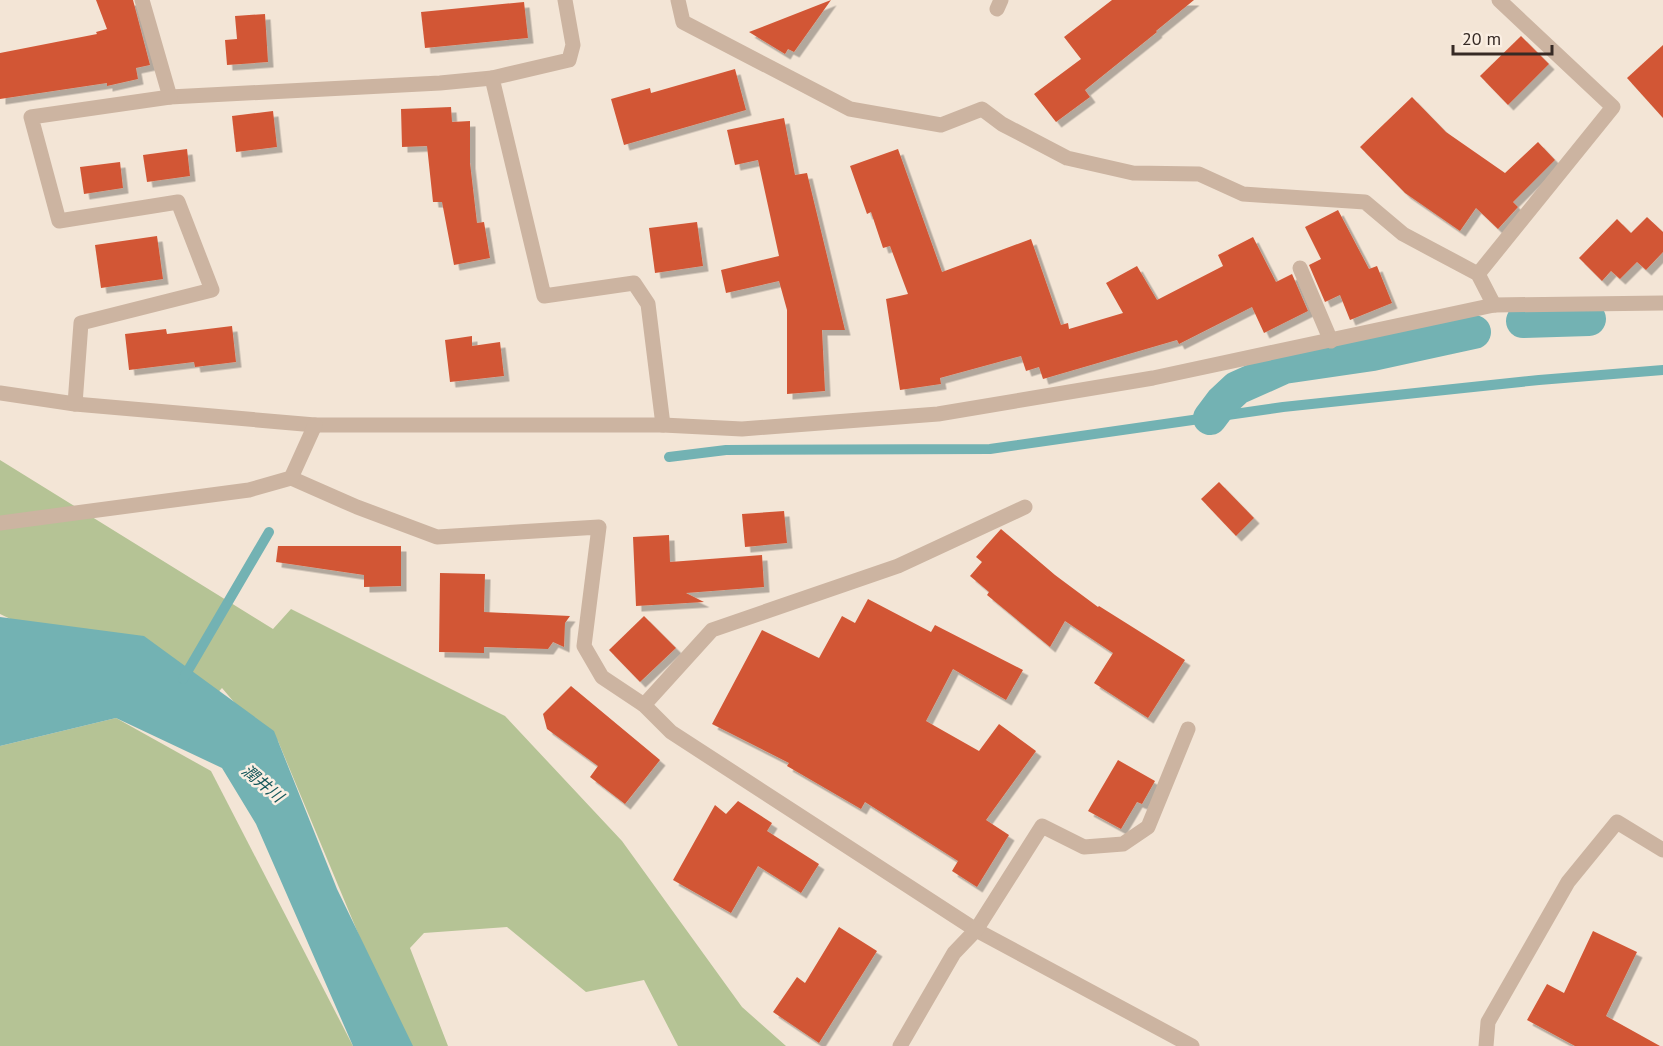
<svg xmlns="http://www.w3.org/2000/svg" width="1663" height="1046" font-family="'PT Sans','Noto Sans JP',sans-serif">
  <defs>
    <filter id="shadow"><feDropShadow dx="5.5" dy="5.5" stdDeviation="0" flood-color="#0004"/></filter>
  </defs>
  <rect width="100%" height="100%" fill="#f3e5d6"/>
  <!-- green -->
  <g fill="#b5c395">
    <path d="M0,460L273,629L291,609L505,716L622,841L742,1007L786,1046H678L644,980L586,992L507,927L424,933L410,948L448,1046H405L278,741L234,702L222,688L202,710L0,614Z"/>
    <path d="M116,718L211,771L353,1046H0V746Z"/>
  </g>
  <!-- water -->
  <path fill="#73b2b3" d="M0,617L144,636L274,731L337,889L413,1046H353L256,824L222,768L116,718L0,746Z"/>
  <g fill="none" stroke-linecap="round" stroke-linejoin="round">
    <!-- stream -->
    <g stroke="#73b2b3" stroke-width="10">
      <path d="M669,457L726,450L990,449L1283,407L1539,380L1663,370"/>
      <path d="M183,679L269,532"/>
    </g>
    <!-- canal -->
    <g stroke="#73b2b3" stroke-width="34">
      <path d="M1523,321L1589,319"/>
      <path d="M1210,418L1222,402L1237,388L1284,367L1373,354L1474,332"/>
    </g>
  </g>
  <!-- building -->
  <g fill="#d25736" filter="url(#shadow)">
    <path d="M96,0H133L150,65L136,68L138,79L107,86V83L0,99V53L97,34L96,32L107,29Z"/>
    <path d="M831,0L794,52L788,49L785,54L749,32Z"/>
    <path d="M1112,0H1194L1156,31L1157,32L1085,90L1090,97L1056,122L1034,94L1081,59L1064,37Z"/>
    <path d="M524,2L528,38L425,48L421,12Z"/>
    <path d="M265,14L268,62L227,65L225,40L237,39L235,16Z"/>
    <path d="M1521,36L1549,64L1508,105L1480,76Z"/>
    <path d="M1663,45V118L1627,78Z"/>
    <path d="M735,69L746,110L624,145L611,99L650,88L651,93Z"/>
    <path d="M1412,97L1446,132L1505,173L1538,142L1555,160L1513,202L1518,207L1498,229L1476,208L1460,231L1405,193L1360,147Z"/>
    <path d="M451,107L452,122L470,121V163L477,223L484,222L490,258L454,265L442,202H433L427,146L402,147L401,109Z"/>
    <path d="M273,111L277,147L236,152L232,116Z"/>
    <path d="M784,118L795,175L807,173L845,330H822L825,391L787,394V310L779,281L726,293L721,270L779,256L758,160L735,165L727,130Z"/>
    <path d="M187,149L190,176L147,182L143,155Z"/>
    <path d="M898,149L942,272L1031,239L1061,325L1068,323L1069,329L1123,313L1106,283L1137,266L1157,300L1223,266L1218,255L1253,237L1276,282L1292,274L1308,311L1264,333L1252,307L1179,344L1177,340L1043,379L1039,367L1026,371L1021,356L940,378L941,384L900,390L886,299L908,294L890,246L883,248L871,212L867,214L850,166Z"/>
    <path d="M120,162L123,188L84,194L80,167Z"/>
    <path d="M1338,210L1369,269L1377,266L1392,303L1350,320L1340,295L1325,302L1309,265L1321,259L1305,227Z"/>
    <path d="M1647,217L1663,232V252L1646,270L1637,262L1620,279L1611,271L1602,281L1579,258L1617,219L1631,233Z"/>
    <path d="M697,222L703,266L655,273L649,228Z"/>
    <path d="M157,236L163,279L101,288L95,245Z"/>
    <path d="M232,326L236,362L195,367L194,362L129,370L125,334L166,329L167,334Z"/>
    <path d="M472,336V346L500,342L504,376L450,382L445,340Z"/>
    <path d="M1219,482L1254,518L1236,536L1201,499Z"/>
    <path d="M784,511L787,543L745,547L742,514Z"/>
    <path d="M1001,529L1055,575L1098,607L1099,606L1185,660L1148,718L1094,683L1113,653L1065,621L1050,647L987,595L989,592L970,576L982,562L976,557Z"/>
    <path d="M669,535L670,562L762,555L764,587L686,593L704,602L636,606L633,537Z"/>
    <path d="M278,546H401V586L364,587V575L276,562Z"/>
    <path d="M440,573L485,574L484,612L570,616L565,623L564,647L553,642L548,649L484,647V653L439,652Z"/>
    <path d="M868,599L931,632L935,625L1023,670L1006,700L953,669L926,721L979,751L999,724L1036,751L986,820L1009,835L977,887L952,871L958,861L865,802L861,809L787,766L789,763L712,724L762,630L819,658L842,616L855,623Z"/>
    <path d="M644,616L676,648L640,682L609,650Z"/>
    <path d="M571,686L660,760L625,804L590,777L598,766L547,729L543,714Z"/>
    <path d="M1118,760L1155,781L1142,804L1137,802L1121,829L1088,811Z"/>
    <path d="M738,801L772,823L767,831L819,864L801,893L758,866L731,913L673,880L715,805L726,814Z"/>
    <path d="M839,927L877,951L819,1043L773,1012L797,977L805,983Z"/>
    <path d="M1593,931L1637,952L1606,1016L1660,1046H1575L1527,1020L1547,984L1564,993Z"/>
  </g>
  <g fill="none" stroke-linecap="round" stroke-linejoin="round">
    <!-- minor -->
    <g stroke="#ccb4a1" stroke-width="15">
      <path d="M142,0L170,97L440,83L492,78"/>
      <path d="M565,0L573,45L569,60L492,78L544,296L634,283L648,304L663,425"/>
      <path d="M678,0L683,22L850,109L941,125L982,109L1002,124L1067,158L1133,173L1199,174L1243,194L1365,202L1403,234L1478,274L1494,305"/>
      <path d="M997,9L1001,0"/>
      <path d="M1300,268L1331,341"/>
      <path d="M1478,274L1613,107L1499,0"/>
      <path d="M0,393L75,404L315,425H663L742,429L938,414L1153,378L1494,305L1663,303"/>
      <path d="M75,404L81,323L212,290L178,202L59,221L31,117L170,97"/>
      <path d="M291,478L357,507L437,537L599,527L584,646L602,677L644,705L671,732L976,930L1192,1046"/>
      <path d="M0,523L249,490L291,478L315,425"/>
      <path d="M644,705L712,630L898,566L1025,507"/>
      <path d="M900,1046L954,953L976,930L1042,826L1084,847L1123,844L1148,827L1188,729"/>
      <path d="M1486,1046L1488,1022L1568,882L1617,822L1663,850"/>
    </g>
  </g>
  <g text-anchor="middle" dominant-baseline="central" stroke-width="5" stroke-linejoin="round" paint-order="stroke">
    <!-- water labels -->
    <g font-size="16" font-style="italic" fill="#17585b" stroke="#fbefe3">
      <text transform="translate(263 783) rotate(40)">潤井川</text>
    </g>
  </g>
  <!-- scale -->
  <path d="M1453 45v9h99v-9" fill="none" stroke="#362a25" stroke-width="3"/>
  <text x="1462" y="45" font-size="18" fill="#362a25" stroke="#fbefe3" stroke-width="4.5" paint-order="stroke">20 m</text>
</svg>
